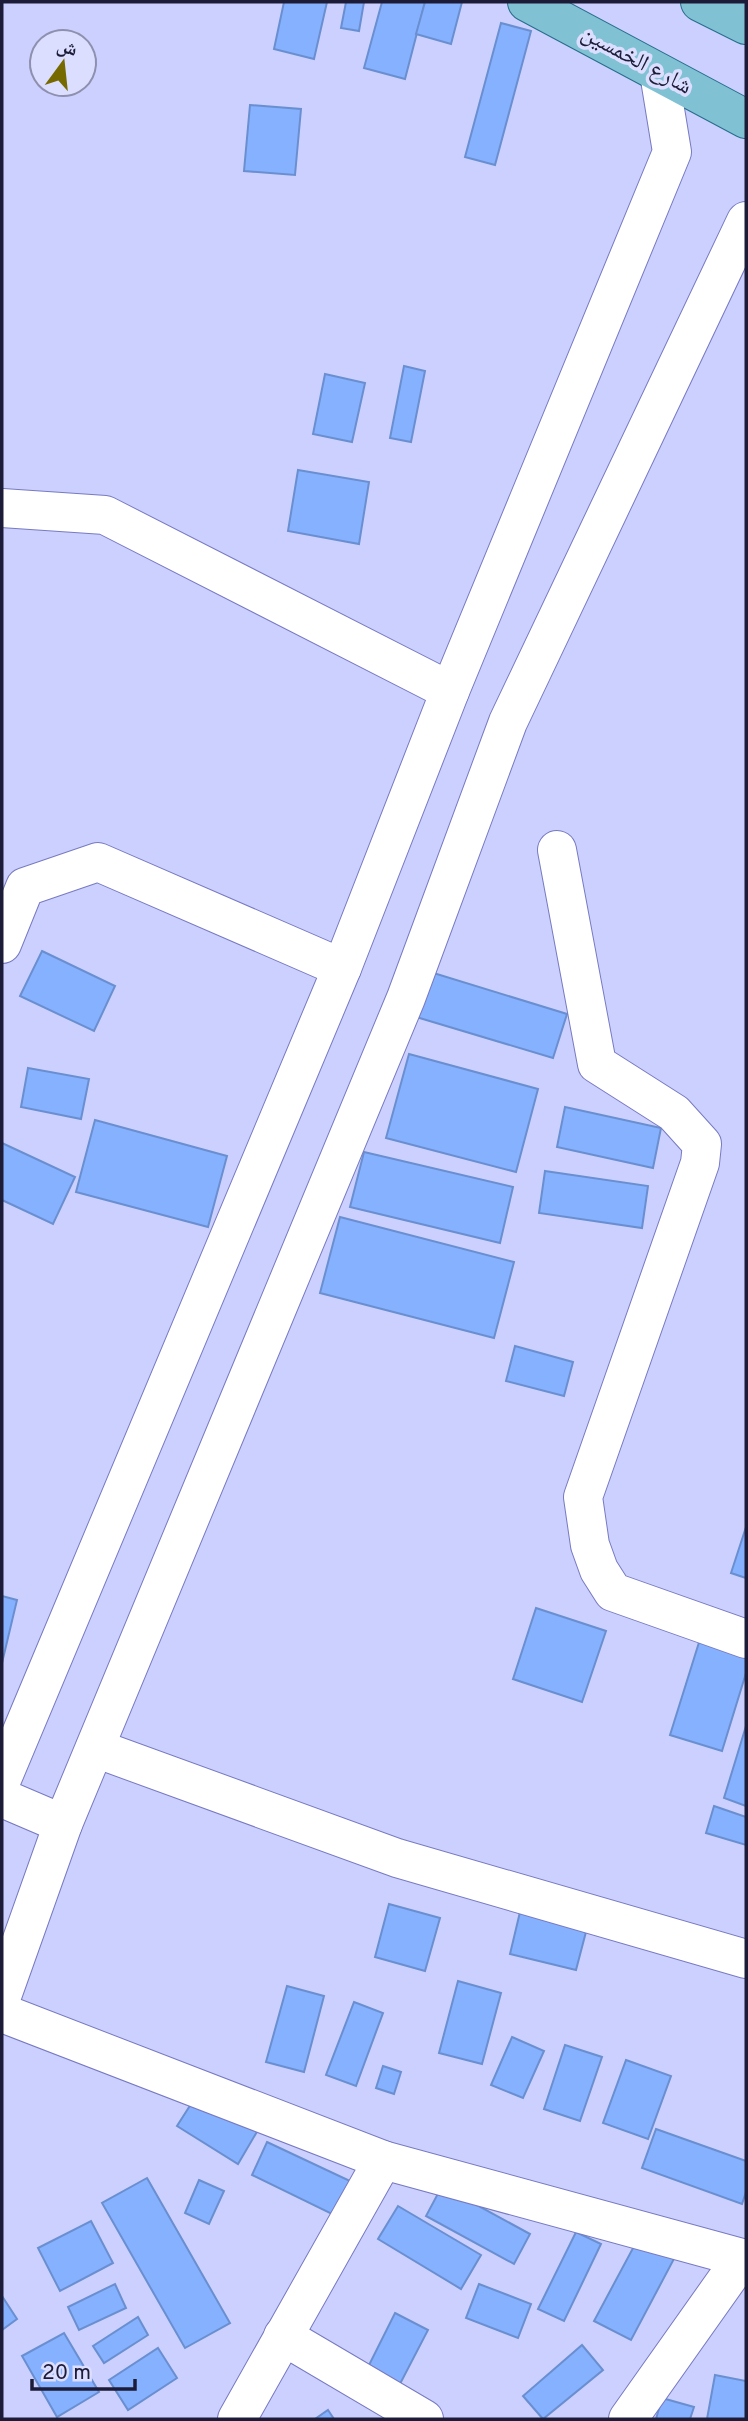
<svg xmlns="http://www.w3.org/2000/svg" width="748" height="2421" font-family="Overpass,'Noto Naskh Arabic',sans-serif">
  <rect width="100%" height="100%" fill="#ccd0fe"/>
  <!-- building -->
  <g fill="#85b1fe" stroke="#6a8fd1" stroke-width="2">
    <path d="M284,2H327L314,59L274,49Z"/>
    <path d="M346,2H364L359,31L341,28Z"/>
    <path d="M382,2H425L405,79L364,68Z"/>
    <path d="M425,2H462L451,44L416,34Z"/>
    <path d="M501,23L531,31L495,165L465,157Z"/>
    <path d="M250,105L301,109L295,175L244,171Z"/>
    <path d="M404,366L425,371L411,442L390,438Z"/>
    <path d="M325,374L365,383L352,442L313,434Z"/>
    <path d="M298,470L369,482L359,544L288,531Z"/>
    <path d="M42,951L115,986L94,1031L20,996Z"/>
    <path d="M427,971L567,1014L553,1058L413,1016Z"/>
    <path d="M409,1054L538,1089L516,1172L386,1138Z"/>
    <path d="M28,1068L89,1079L81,1119L21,1107Z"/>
    <path d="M565,1107L661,1128L653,1168L557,1147Z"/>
    <path d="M95,1120L227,1156L208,1227L76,1192Z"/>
    <path d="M2,1143L75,1177L53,1224L2,1200Z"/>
    <path d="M364,1152L513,1187L500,1243L350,1207Z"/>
    <path d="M545,1171L648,1186L642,1228L539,1213Z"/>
    <path d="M340,1217L514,1262L494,1338L320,1293Z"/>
    <path d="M515,1346L573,1362L564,1396L506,1381Z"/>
    <path d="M746,1527V1578L731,1573Z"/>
    <path d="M2,1596L17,1600L2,1663Z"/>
    <path d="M536,1608L606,1631L582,1702L513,1679Z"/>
    <path d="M701,1636L746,1650V1673L722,1751L670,1735Z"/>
    <path d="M746,1726V1806L724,1798Z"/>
    <path d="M714,1806L746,1817V1845L706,1833Z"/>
    <path d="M389,1904L440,1918L425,1971L375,1957Z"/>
    <path d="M520,1912L587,1928L576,1970L510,1954Z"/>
    <path d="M458,1981L501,1993L482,2064L439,2053Z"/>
    <path d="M287,1986L324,1996L304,2072L266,2062Z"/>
    <path d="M354,2002L383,2013L356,2086L326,2075Z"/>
    <path d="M512,2037L544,2051L523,2098L491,2085Z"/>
    <path d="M565,2045L602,2057L580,2121L544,2109Z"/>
    <path d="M626,2060L671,2076L648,2139L603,2123Z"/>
    <path d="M383,2066L401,2072L394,2094L376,2088Z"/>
    <path d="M198,2093L258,2130L238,2164L177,2126Z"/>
    <path d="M656,2129L746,2161V2192L742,2204L642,2168Z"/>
    <path d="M267,2142L350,2181L334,2215L252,2175Z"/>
    <path d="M147,2178L230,2323L185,2348L102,2203Z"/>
    <path d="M199,2180L224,2191L209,2224L185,2213Z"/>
    <path d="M442,2186L530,2234L514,2264L426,2216Z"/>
    <path d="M398,2206L481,2255L461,2289L378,2239Z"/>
    <path d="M91,2221L113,2263L60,2291L38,2248Z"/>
    <path d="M576,2232L601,2244L564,2321L538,2309Z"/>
    <path d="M640,2235L676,2255L631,2340L594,2321Z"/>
    <path d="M115,2284L126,2308L79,2330L68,2307Z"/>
    <path d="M479,2284L531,2304L518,2338L466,2318Z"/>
    <path d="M2,2296L17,2319L2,2330Z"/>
    <path d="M395,2313L428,2330L400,2384L368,2367Z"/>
    <path d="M138,2317L148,2335L104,2363L93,2346Z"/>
    <path d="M64,2333L99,2392L57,2417L22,2356Z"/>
    <path d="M582,2345L603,2370L543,2419L523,2396Z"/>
    <path d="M158,2348L177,2378L128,2410L109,2380Z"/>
    <path d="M715,2375L746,2381V2419H707Z"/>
    <path d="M662,2398L694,2407L690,2419H656Z"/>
    <path d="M328,2410L334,2419H315Z"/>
  </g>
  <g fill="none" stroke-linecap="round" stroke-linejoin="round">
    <defs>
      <g id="minor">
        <path d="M2,508L105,515L450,691"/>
        <path d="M557,850L597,1064L674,1113L702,1144L700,1163L583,1497L590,1545L599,1570L613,1592L746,1639"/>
        <path d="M2,944L25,887L98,862L342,968"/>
        <path d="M95,1748L397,1858L746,1959"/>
        <path d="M2,1779L342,968L450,691L672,152L659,73"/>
        <path d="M2,1798L63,1824"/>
        <path d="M2,1996L63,1824L406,998L508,722L746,221"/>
        <path d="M2,2013L383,2160"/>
        <path d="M283,2336L424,2419"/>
        <path d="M237,2419L383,2160L742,2258L628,2419"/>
      </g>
      <g id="major">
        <path d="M527,2L746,119"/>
        <path d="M700,2L746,25"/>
      </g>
    </defs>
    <!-- minor casing -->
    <use href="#minor" stroke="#777ac1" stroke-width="40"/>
    <!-- major casing -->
    <use href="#major" stroke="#276d8b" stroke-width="40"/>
    <!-- minor -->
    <use href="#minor" stroke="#fff" stroke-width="38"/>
    <!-- major -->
    <use href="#major" stroke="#81c1d4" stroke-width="38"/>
  </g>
  <g text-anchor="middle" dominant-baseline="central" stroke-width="7" stroke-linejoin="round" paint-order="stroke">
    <!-- street labels -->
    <g font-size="23" fill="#1c1c39" stroke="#dbdefe">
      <text transform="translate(636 61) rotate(28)">شارع الخمسين</text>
    </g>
  </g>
  <!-- border -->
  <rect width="748" height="2421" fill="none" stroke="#1c1c39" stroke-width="7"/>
  <!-- north arrow -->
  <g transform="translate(63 63) rotate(15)"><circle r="33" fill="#dbdefe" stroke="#8f90af" stroke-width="2"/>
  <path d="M0-5L12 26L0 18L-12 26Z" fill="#766900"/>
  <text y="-10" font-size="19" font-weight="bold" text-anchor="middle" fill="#1c1c39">ش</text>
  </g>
  <!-- scale -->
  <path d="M32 2379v10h103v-10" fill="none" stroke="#1c1c39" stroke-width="3.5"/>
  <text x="42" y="2379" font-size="21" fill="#1c1c39" stroke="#dbdefe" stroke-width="5" paint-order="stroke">20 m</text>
</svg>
